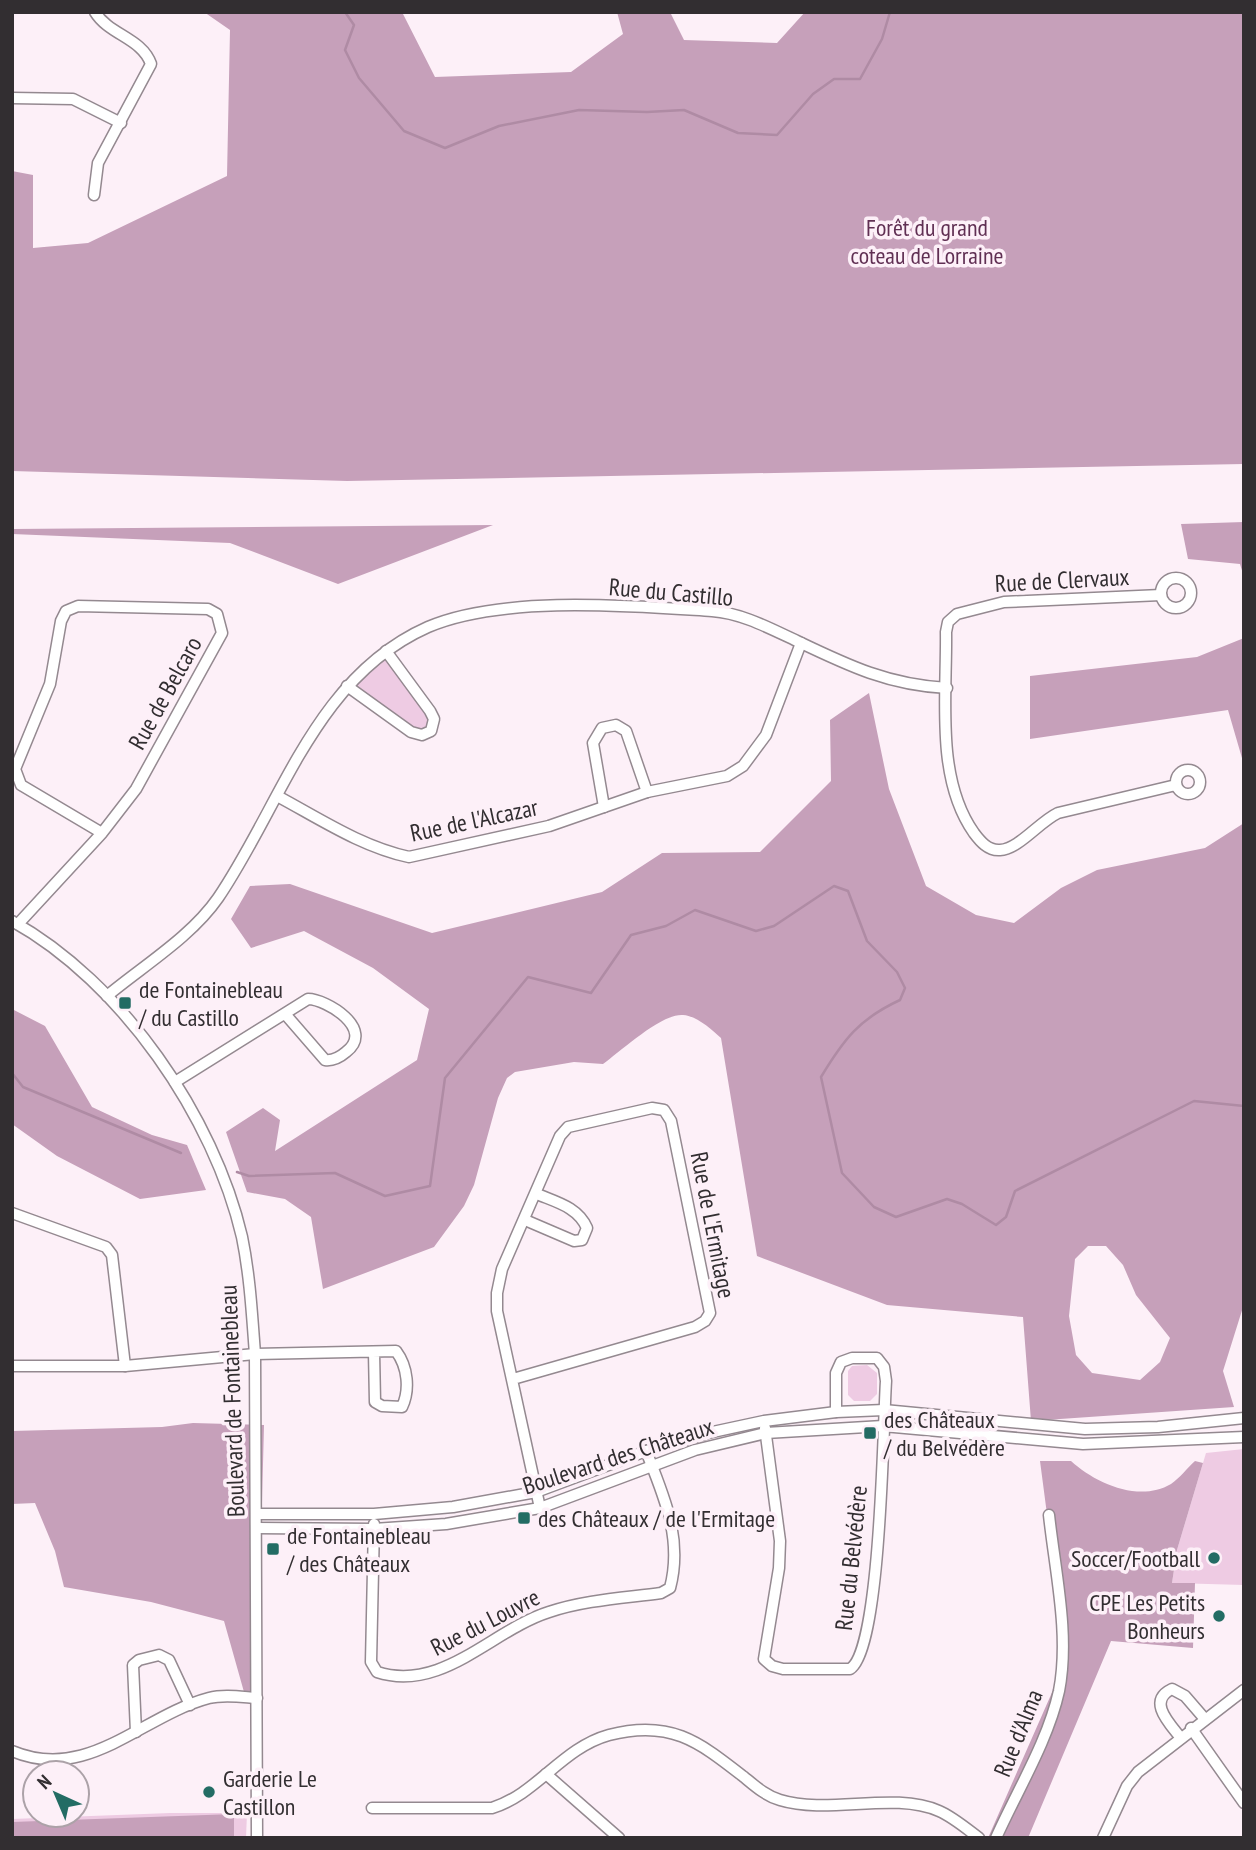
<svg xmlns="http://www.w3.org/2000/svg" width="1256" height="1850" font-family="'PT Sans Narrow',sans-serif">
  <rect width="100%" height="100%" fill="#fdf0f8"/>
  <!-- green -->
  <g fill="#eecbe3">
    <path d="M386,651L434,719L422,735L347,686Z"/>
    <path d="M867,1365L877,1373V1394L870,1401H854L848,1395V1371L852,1366Z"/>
    <path d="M1244,1449V1585L1172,1583L1177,1550L1206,1453Z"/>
    <path d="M170,1813H247L246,1838H12V1819Z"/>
  </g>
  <!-- forest -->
  <g fill="#c6a0ba" fill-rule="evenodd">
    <path d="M204,12H402L435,77L571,72L623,34L617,12H670L684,40L777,43L805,12H1244V464L347,481L12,471V171L33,175V248L88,243L227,176L230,30Z"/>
    <path d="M1244,522V577L1240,564L1188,559L1181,524Z"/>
    <path d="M493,525L338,584L230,543L12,534V529Z"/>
    <path d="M1244,638V765L1228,710L1030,739V676L1197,657Z"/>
    <path d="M869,693L889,789L926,886L976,915L1014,923L1061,888L1097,870L1205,848L1244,823V1304L1223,1371L1234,1407L1031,1421L1023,1317L887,1305L757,1256L721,1038C711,1029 697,1016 683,1015C662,1013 621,1051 603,1064L574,1062L515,1072L507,1078L498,1098L474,1185L464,1206L434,1247L323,1289L311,1217L285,1199L247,1192L226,1132L263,1108L280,1120L275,1151L417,1060L429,1009L373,968L304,931L251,948L231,919L250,886L290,884L432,933L602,892L662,853L760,852L831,781L830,720ZM1088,1246H1106L1123,1265L1136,1295L1170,1338L1160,1362L1140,1380L1092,1373L1076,1355L1069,1316L1075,1259Z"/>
    <path d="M12,1009L45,1026L92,1107L152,1135L187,1145L206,1190L140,1199L57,1156L12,1124Z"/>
    <path d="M193,1423L264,1425L257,1698L244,1692L224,1621L151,1602L64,1587L55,1551L35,1503L12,1504V1431L162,1427Z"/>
    <path d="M1040,1461H1071C1095,1483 1139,1503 1171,1484C1180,1478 1187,1468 1195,1461L1203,1463L1177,1550L1172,1583H1195L1193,1648L1111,1641L1028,1838H988L1061,1672L1063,1636Z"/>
    <path d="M234,1814V1838H12V1822Z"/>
  </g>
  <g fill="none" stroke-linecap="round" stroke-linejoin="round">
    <!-- stream -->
    <g stroke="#af8ba4" stroke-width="2.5">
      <path d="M345,12L354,25L345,50L359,78L404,131L445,148L499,126L579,110L647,112L684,110L738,133L777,135L813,94L834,79H860L882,39L890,12"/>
      <path d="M12,1073L23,1087L181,1153"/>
      <path d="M237,1172L249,1176L335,1173L385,1196L430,1186L445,1078L528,977L591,993L631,935L666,926L695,910L756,931L774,926L834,886L848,891L867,941L897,972L905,988L900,1000C859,1019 844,1039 821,1077L842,1173L874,1207L896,1217L947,1199L962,1204L996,1225L1006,1217L1015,1191L1194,1101L1244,1106"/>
    </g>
    <defs>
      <g id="minor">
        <path d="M12,98L73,99L121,123"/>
        <path d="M94,195L98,163L151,64C142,38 109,35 95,12"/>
        <circle cx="1176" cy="593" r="15"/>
        <path d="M1161,595L1004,602L957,614L948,622L946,632C947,696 935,778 974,833C980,841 988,851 1000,850C1019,849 1039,822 1058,813L1176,785"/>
        <path d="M347,686L411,732L422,735L431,731L434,719L430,711L386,651"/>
        <circle cx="1188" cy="782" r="12"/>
        <path d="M279,797C320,819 362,847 409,857L549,826L647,792L727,776L743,766L766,735L801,643"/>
        <path d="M604,807L593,743L602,728L616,725L626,731L647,792"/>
        <path d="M12,921C122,982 214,1117 242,1237C250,1276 252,1315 255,1354L257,1838"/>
        <path d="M18,924L102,833L136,789L222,633L217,614L208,609L78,606L66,611L61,621L50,684L15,769L21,785L102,833"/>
        <path d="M107,996C143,966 191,937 218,898C282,804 315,677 428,627C503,595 631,606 712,611C742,613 771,629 797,641C849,666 889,685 947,688"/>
        <path d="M175,1082L308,999C326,999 376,1029 346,1052C339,1058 333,1061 325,1060L286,1015"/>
        <path d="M12,1213L106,1247L112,1255L125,1366"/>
        <path d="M525,1220L574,1241L582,1240L587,1228C578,1207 556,1202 537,1194"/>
        <path d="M12,1366H125L255,1354L396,1351C408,1367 410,1390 402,1407L382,1406L375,1402L374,1352"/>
        <path d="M513,1379L695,1327L705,1321L710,1313L671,1121L664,1110L652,1108L568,1127L560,1136L502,1269L497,1293V1311L540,1508"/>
        <path d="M765,1428L780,1541L779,1568L764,1659L772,1666L783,1669H850C881,1650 883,1426 886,1381L884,1367L877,1358H852L841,1362L836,1373V1412"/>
        <path d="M257,1514H374L453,1507L536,1492L646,1451L708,1433L764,1421L836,1412L884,1410L1085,1429L1158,1427L1244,1418"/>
        <path d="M374,1524L371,1662L377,1672C442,1693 492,1630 549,1612C585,1600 624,1598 661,1593L670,1588C683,1539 664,1496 646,1451"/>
        <path d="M257,1528L374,1529L446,1524L540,1508L695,1450L766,1433L883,1426L1083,1444L1244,1437"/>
        <path d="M1191,1728L1244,1803"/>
        <path d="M136,1732L133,1665L139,1660L159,1655L169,1660L190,1705"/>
        <path d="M1180,1737C1169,1723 1147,1701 1172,1689L1185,1696L1204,1718"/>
        <path d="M12,1751C88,1783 141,1716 209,1698C224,1694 242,1697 257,1698"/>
        <path d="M546,1774L619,1838"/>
        <path d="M372,1808H492C537,1794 562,1748 609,1735C671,1719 699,1742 744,1777C755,1786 766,1796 780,1800C829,1815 893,1791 939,1811C953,1817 967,1829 979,1838"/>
        <path d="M996,1838C1017,1791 1048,1741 1059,1691C1070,1635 1055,1571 1049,1515"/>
        <path d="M1103,1838L1127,1786L1138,1772L1244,1690"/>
      </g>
    </defs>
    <!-- minor casing -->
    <use href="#minor" stroke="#948990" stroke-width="13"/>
    <!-- minor -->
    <use href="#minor" stroke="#fff" stroke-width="10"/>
  </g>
  <!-- markers -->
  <g fill="#236c64" stroke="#fdf0f8" stroke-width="2.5">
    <rect x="118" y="996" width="14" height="14" rx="3.5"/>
    <rect x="863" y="1426" width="14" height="14" rx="3.5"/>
    <rect x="517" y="1511" width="14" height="14" rx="3.5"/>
    <rect x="266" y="1542" width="14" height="14" rx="3.5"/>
    <circle cx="1214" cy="1558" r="7"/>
    <circle cx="1219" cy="1616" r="7"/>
    <circle cx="209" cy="1792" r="7"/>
  </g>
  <g text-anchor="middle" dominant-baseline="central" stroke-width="7" stroke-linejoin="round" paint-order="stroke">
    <!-- park labels -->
    <g font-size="24" fill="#602f53" stroke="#fdf0f8">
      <text x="927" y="227">Forêt du grand<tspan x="927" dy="28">coteau de Lorraine</tspan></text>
    </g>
    <!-- street labels -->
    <g font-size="24" fill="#322e31" stroke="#fdf0f8">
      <text transform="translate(1062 580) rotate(-3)">Rue de Clervaux</text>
      <text transform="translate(671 592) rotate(5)">Rue du Castillo</text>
      <text transform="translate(165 693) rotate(-61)">Rue de Belcaro</text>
      <text transform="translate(474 820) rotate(-12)">Rue de l'Alcazar</text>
      <text transform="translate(713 1225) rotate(79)">Rue de L'Ermitage</text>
      <text transform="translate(232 1401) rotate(-92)">Boulevard de Fontainebleau</text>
      <text transform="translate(618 1456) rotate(-18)">Boulevard des Châteaux</text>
      <text transform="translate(851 1558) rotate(-84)">Rue du Belvédère</text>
      <text transform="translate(485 1622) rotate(-27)">Rue du Louvre</text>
      <text transform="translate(1018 1733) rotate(-68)">Rue d'Alma</text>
    </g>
    <!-- poi labels -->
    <g font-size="24" fill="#322e31" stroke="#fdf0f8" text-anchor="start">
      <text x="139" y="989">de Fontainebleau<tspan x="139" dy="28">/ du Castillo</tspan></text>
      <text x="884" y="1419">des Châteaux<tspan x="884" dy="28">/ du Belvédère</tspan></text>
      <text x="538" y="1518">des Châteaux / de l'Ermitage</text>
      <text x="287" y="1535">de Fontainebleau<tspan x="287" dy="28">/ des Châteaux</tspan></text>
      <text x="1200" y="1558" text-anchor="end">Soccer/Football</text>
      <text x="1205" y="1602" text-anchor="end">CPE Les Petits<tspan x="1205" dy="28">Bonheurs</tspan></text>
      <text x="223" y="1778">Garderie Le<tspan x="223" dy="28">Castillon</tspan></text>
    </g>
  </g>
  <!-- border -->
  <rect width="1256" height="1850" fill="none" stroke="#322e31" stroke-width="28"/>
  <!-- north arrow -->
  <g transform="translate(56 1794) rotate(316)"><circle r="33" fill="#fdf0f8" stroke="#aca2a8" stroke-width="2"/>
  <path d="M0-5L12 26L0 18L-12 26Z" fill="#236c64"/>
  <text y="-10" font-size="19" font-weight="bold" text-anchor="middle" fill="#322e31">N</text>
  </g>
</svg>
